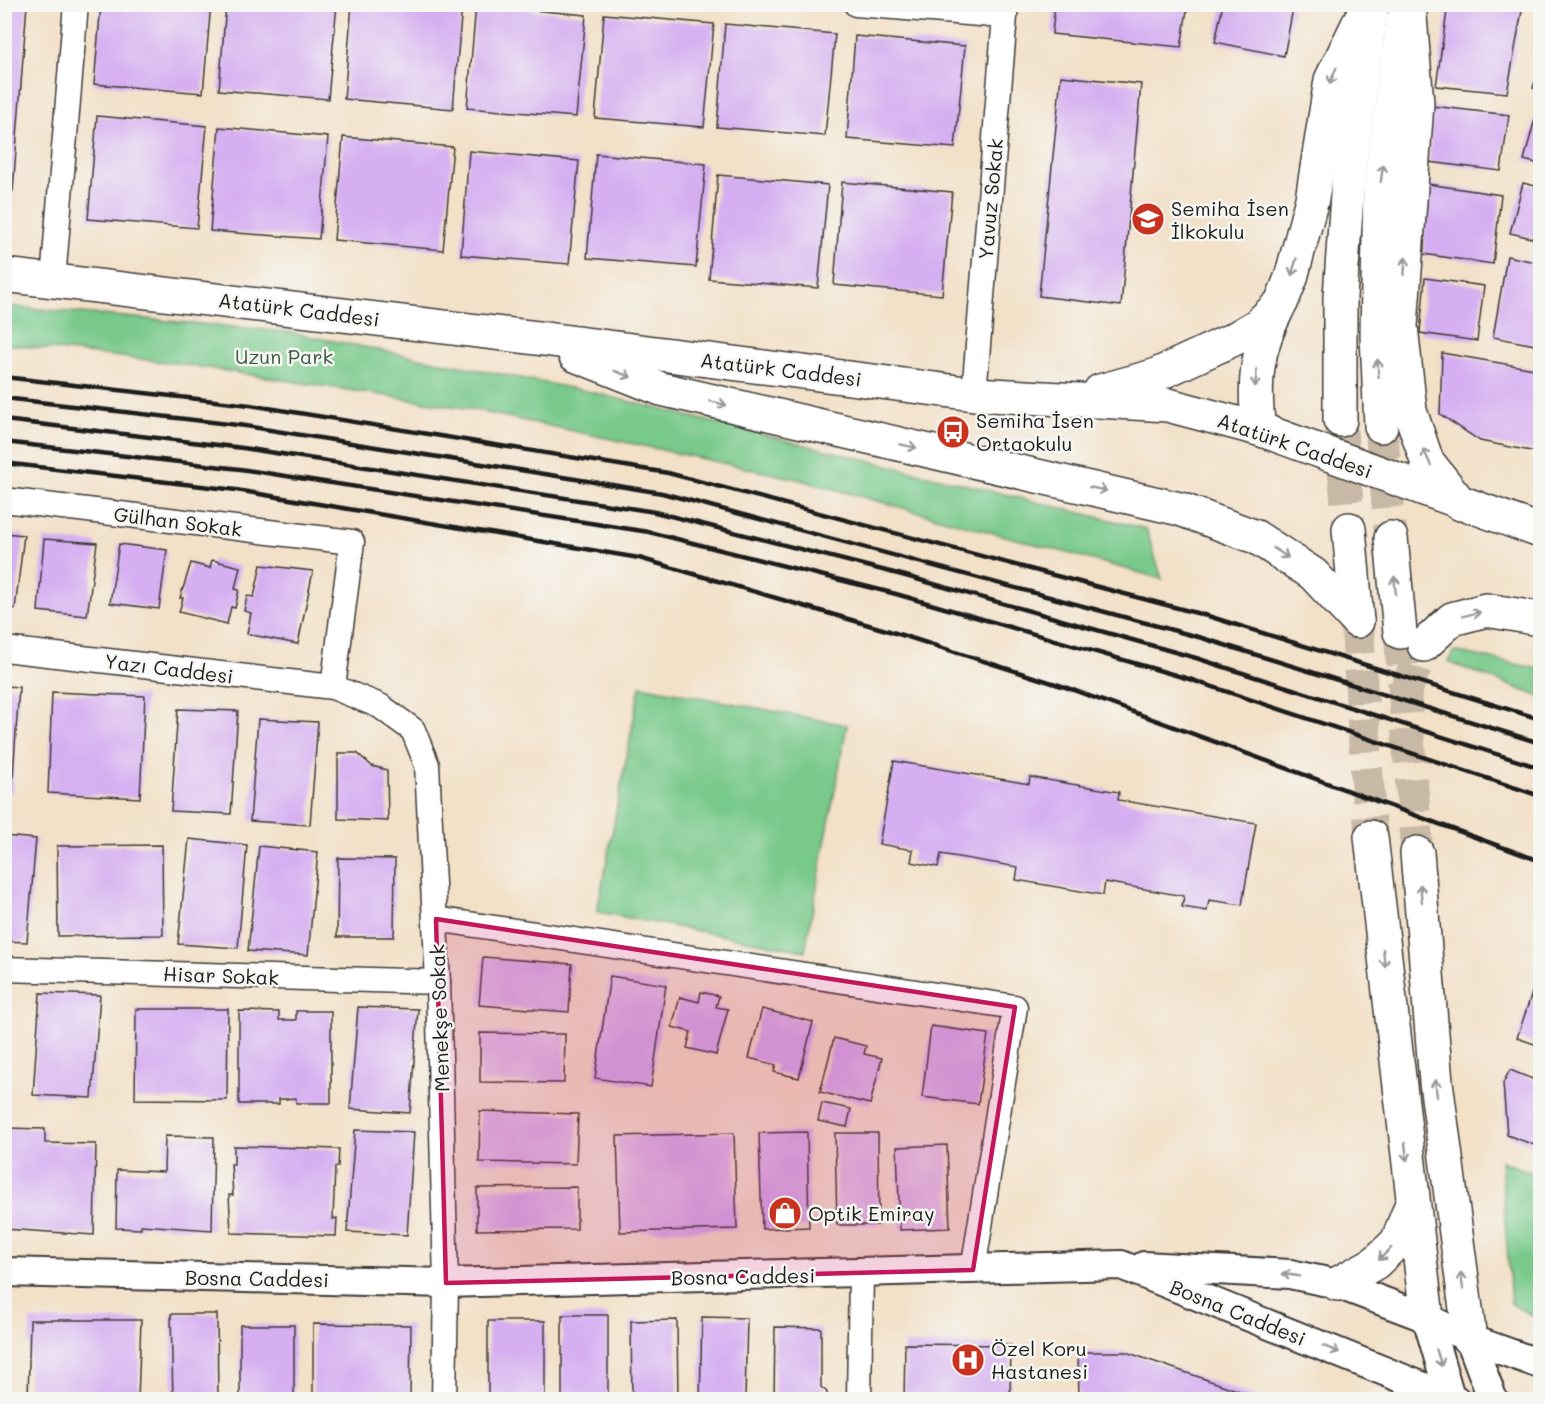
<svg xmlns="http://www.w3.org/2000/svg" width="1545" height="1404" font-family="Mali,sans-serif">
  <rect width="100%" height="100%" fill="#f6f6f2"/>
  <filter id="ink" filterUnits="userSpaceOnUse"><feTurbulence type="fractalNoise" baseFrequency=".0167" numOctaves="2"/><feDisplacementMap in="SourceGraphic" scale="12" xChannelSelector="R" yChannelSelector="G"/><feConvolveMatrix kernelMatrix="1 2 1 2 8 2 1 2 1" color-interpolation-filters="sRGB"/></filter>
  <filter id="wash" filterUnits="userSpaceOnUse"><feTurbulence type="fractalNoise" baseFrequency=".008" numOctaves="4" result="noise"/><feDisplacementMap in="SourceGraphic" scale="24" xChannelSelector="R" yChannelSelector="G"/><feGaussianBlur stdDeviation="1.35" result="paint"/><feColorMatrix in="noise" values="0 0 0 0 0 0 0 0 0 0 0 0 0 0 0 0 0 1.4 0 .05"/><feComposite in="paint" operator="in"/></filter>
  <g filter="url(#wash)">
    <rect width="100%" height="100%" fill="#f2e0c7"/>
    <!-- green -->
    <g fill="#78c98a" stroke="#4a7253" stroke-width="1.5">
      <path d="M5,306L288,332L591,392L1146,529L1162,579L797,479L465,408L175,363L5,344Z"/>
      <path d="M1454,651L1540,669V697L1448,662Z"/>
      <path d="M640,686L847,725L805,951L597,912Z"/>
      <path d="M1501,1161L1540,1176V1320L1511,1304Z"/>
    </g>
    <g id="blocks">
      <!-- building -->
      <g fill="#d5aff1">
        <path d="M4,4H27L13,191L4,190Z"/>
        <path d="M101,4H211L203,93L94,84Z"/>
        <path d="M226,4H337L328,99L219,90Z"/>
        <path d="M352,4L462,6L453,109L344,99Z"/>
        <path d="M1055,4H1188L1181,47L1052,34Z"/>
        <path d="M1223,4H1274L1293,8L1284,56L1215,42Z"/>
        <path d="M476,5L586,15L576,117L467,108Z"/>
        <path d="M1448,5H1523L1507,93L1436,86Z"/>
        <path d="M604,14L714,24L704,127L595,118Z"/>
        <path d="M725,24L835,34L825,136L717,127Z"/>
        <path d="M855,36L965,46L955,148L847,139Z"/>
        <path d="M1540,65V91L1533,88Z"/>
        <path d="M1061,76L1141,84L1121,306L1039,296Z"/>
        <path d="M1432,106L1509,115L1501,171L1429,162Z"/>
        <path d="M1536,115L1540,116V164L1524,160Z"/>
        <path d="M97,116L207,126L197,228L88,219Z"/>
        <path d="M219,127L328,137L319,239L210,231Z"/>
        <path d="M343,137L453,147L443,250L334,240Z"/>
        <path d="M469,151L579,161L569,264L461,255Z"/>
        <path d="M596,154L706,164L696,267L587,258Z"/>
        <path d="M718,175L828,185L818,288L709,279Z"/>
        <path d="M842,182L952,192L942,295L834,285Z"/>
        <path d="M1523,183L1540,187V240L1510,233Z"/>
        <path d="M1428,184L1501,195L1493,264L1423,254Z"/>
        <path d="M1507,256L1540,263V346L1493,337Z"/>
        <path d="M1425,278L1484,286L1477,341L1420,333Z"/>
        <path d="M1442,353L1540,370V421L1536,452L1480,441L1440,414Z"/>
        <path d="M4,533L24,535L15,609L4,608Z"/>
        <path d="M44,539L97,543L87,616L38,611Z"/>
        <path d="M119,544L167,550L159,609L110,603Z"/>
        <path d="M212,560L240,567L235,589L239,590L235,608L231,607L227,624L179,612L183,598H180L191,563L210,568Z"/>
        <path d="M261,565L313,571L298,644L247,634L251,613L244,611L247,596L254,597Z"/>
        <path d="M4,686L19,687L12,792L4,791Z"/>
        <path d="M52,692L145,696L140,798L48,793Z"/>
        <path d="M178,709L238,711L231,814L171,811Z"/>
        <path d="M258,719L318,722L310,825L250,821Z"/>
        <path d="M338,753H357L372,766L387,770L388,821L338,819Z"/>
        <path d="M894,761L1029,784L1030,777L1119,792L1118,800L1256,823L1242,905L1209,900L1207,911L1182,907L1184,896L1105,882L1103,895L1016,880L1018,867L941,854L938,867L911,862L913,850L879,844Z"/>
        <path d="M4,836L36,839L27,942L4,941Z"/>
        <path d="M189,839L247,845L238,948L178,944Z"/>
        <path d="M162,845L163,935L58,936L57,846Z"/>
        <path d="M259,846L318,852L308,955L248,951Z"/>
        <path d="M338,858L395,859L394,937H337Z"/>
        <path d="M483,957L572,964L569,1012L479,1005Z"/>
        <path d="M1540,969V1046L1517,1038Z"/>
        <path d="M610,976L666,985L651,1087L595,1078Z"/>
        <path d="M701,992L719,996L716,1007L728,1009L716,1055L687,1048L691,1032L672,1027L680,997L699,1002Z"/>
        <path d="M40,993L100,995L92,1098L33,1095Z"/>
        <path d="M358,1007L418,1009L410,1113L350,1109Z"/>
        <path d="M136,1009H228L227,1100L135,1099Z"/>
        <path d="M762,1009L813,1022L799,1078L774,1072L776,1065L749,1058Z"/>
        <path d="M239,1011L279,1012V1020H296V1011H331V1103H296V1098L285,1099H279V1104H239Z"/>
        <path d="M931,1026L988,1034L978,1104L922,1097Z"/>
        <path d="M480,1033L565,1034L564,1083L480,1082Z"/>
        <path d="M834,1038L866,1046L864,1054L882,1058L870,1104L820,1092Z"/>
        <path d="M1510,1070L1540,1082V1147L1507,1135L1503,1083Z"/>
        <path d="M822,1103L851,1109L847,1127L818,1121Z"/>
        <path d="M480,1111L578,1114L576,1164L479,1162Z"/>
        <path d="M4,1128L45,1129V1143L96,1144L94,1235L4,1229Z"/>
        <path d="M355,1130L414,1132L407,1235L347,1232Z"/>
        <path d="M807,1132L809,1227L762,1229L759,1133Z"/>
        <path d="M734,1133L737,1229L620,1232L617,1136Z"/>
        <path d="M835,1133H878L879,1225H837Z"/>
        <path d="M165,1136L214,1137L212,1230L141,1225V1229L116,1228L117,1170L164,1172Z"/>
        <path d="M947,1145L950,1228L900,1230L897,1147Z"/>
        <path d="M234,1146L339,1149L338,1167H335L333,1219L337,1218L336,1236L231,1233L229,1195H233L231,1164H234Z"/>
        <path d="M577,1187V1229L477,1230V1188Z"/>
        <path d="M171,1314H217L218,1400H173Z"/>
        <rect x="562" y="1315" width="46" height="85"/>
        <path d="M702,1317L747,1318L745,1400H700Z"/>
        <path d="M30,1320H141L138,1400H28Z"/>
        <path d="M677,1320L678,1400H632L631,1321Z"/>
        <rect x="488" y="1321" width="57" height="79"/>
        <path d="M313,1324L411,1325L410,1400H313Z"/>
        <rect x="240" y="1325" width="54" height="75"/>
        <path d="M775,1327L821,1328V1387L827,1392V1400H774Z"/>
        <path d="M905,1344L1011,1345L1010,1400H904Z"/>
        <path d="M1078,1352H1126L1266,1400H1079Z"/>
      </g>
    </g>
  </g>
  <g filter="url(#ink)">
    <use href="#blocks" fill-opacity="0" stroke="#3c3936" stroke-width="1.5"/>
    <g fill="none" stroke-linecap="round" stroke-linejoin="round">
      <!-- secondary-tunnel -->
      <g stroke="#c7b9a5" stroke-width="33" stroke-dasharray="33 16" stroke-linecap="butt">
        <path d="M1340,420L1349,529"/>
        <path d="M1381,426L1391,538"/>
        <path d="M1357,621L1371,837"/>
        <path d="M1400,632L1417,853"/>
      </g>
      <!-- primary-tunnel -->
      <path stroke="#c7b9a5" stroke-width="33" stroke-dasharray="33 16" stroke-linecap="butt" d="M1403,697L1424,645"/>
      <defs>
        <g id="minor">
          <path d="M856,4L1005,16"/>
          <path d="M53,280L76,4"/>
          <path d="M974,394L1006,4"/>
          <path d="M4,500L352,542L333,687"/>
          <path d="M4,649L333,687L380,706L413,730L427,765L438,982L446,1283L444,1400"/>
          <path d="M436,919L1015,1007L973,1270"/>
          <path d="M4,969L438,982"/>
          <path d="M859,1400L861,1273"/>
        </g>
        <g id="tertiary">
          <path d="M1144,1266L1290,1274L1337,1284L1427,1318L1470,1339L1540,1364"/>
          <path d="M4,1272L446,1283L1121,1265L1456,1400"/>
          <path d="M1427,1318L1451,1400"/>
          <path d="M1470,1339L1493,1400"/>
        </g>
        <g id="secondary">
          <path d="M1340,420V297L1348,180L1372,4"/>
          <path d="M1381,426L1377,336L1380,187L1403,19"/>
          <path d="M1349,529L1357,621"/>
          <path d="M1391,538L1400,632"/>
          <path d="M1371,837L1427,1318"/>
          <path d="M1417,853L1436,1082L1470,1339"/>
          <path d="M1337,1284L1375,1263L1397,1242L1411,1206"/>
        </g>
        <g id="primary">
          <path d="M1409,4L1417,103L1401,326L1410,411L1427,461L1461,504"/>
          <path d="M4,275L529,337L974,394L1168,405L1259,429L1540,531"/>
          <path d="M575,355L661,389L1180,509L1256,537L1313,574L1357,621"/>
          <path d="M1100,391L1154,376L1234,339L1258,325L1281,303L1291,278L1312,199L1331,80L1368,4"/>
          <path d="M1259,429C1253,385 1256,349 1277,310"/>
          <path d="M1424,645L1452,619L1486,610L1540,619"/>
        </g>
      </defs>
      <!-- minor casing -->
      <use href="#minor" stroke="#3c3936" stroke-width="27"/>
      <!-- tertiary casing -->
      <use href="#tertiary" stroke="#3c3936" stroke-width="32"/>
      <!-- secondary casing -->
      <use href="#secondary" stroke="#3c3936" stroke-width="36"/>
      <!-- primary casing -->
      <use href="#primary" stroke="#3c3936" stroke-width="36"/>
      <!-- minor -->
      <use href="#minor" stroke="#fff" stroke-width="24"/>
      <!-- tertiary -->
      <use href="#tertiary" stroke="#fff" stroke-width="28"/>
      <!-- secondary -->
      <use href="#secondary" stroke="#fff" stroke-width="33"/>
      <!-- primary -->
      <use href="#primary" stroke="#fff" stroke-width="33"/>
      <!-- rail -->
      <g stroke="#1c1c1c" stroke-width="4.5">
        <path d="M4,377L250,405L668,473L1208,616L1540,719"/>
        <path d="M4,398L246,426L662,493L1202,638L1540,743"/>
        <path d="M4,420L243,448L655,512L902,575L1196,658L1540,768"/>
        <path d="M4,442L240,469L649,532L896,594L1189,679L1540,796"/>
        <path d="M4,463L236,490L639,558L886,630L1065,687L1540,861"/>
      </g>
    </g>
    <!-- one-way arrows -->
    <defs><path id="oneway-shaft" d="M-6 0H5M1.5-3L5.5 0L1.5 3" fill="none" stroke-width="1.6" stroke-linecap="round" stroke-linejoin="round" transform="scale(1.5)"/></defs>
    <g stroke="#999">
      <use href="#oneway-shaft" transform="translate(1333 76) rotate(112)"/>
      <use href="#oneway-shaft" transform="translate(1382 173) rotate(-82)"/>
      <use href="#oneway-shaft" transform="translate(1405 266) rotate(-86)"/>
      <use href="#oneway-shaft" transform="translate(1294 267) rotate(106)"/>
      <use href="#oneway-shaft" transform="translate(1378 368) rotate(-93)"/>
      <use href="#oneway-shaft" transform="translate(623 374) rotate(21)"/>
      <use href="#oneway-shaft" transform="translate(1256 378) rotate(95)"/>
      <use href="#oneway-shaft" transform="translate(718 403) rotate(14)"/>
      <use href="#oneway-shaft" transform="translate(908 446) rotate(12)"/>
      <use href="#oneway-shaft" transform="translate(1427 457) rotate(-115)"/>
      <use href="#oneway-shaft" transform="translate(1098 489) rotate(13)"/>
      <use href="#oneway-shaft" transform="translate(1281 553) rotate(33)"/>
      <use href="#oneway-shaft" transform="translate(1395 585) rotate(-95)"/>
      <use href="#oneway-shaft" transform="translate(1472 614) rotate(-14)"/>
      <use href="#oneway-shaft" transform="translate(1421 893) rotate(-95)"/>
      <use href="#oneway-shaft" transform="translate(1384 958) rotate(84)"/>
      <use href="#oneway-shaft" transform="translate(1436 1088) rotate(-97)"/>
      <use href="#oneway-shaft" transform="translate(1406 1152) rotate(84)"/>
      <use href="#oneway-shaft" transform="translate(1385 1254) rotate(136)"/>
      <use href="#oneway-shaft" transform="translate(1291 1275) rotate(-172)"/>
      <use href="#oneway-shaft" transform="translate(1462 1281) rotate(-98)"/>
      <use href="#oneway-shaft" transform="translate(1331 1349) rotate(22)"/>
      <use href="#oneway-shaft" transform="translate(1439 1358) rotate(73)"/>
    </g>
  </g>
  <!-- marked area -->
  <path fill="#c2185b" fill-opacity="0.2" stroke="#c2185b" stroke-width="4.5" stroke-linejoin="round" d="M436,919L1015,1007L973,1270L446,1283Z"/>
  <!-- icons -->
  <defs>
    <symbol id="school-disc" viewBox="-11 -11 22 22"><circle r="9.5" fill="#c8321e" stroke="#f6f6f2"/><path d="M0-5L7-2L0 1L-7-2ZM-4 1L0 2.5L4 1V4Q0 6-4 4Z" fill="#fff"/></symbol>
    <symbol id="bus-disc" viewBox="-11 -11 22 22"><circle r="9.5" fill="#c8321e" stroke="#f6f6f2"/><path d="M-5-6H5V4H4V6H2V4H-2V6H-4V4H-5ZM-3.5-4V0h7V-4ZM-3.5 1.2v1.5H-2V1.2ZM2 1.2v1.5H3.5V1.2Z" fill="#fff"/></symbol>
    <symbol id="shop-disc" viewBox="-11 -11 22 22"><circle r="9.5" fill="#c8321e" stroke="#f6f6f2"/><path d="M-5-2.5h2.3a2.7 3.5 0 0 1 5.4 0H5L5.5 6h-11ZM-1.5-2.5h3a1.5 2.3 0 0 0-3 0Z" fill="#fff"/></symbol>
    <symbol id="hospital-disc" viewBox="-11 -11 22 22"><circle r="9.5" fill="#c8321e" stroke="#f6f6f2"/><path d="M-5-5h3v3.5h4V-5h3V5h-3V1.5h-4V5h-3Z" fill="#fff"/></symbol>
  </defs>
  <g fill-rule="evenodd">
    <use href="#school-disc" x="1129" y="200" width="38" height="38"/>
    <use href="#bus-disc" x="934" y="413" width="38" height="38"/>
    <use href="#shop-disc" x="766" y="1194" width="38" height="38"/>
    <use href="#hospital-disc" x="949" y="1341" width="38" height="38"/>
  </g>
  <g text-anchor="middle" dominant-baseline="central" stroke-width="5" stroke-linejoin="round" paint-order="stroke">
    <!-- street labels -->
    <g font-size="20" fill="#1c1c1c" stroke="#f6f6f2">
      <text transform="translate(990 199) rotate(-85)">Yavuz Sokak</text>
      <text transform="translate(299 309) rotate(7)">Atatürk Caddesi</text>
      <text transform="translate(781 369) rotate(7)">Atatürk Caddesi</text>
      <text transform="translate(1295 445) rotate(19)">Atatürk Caddesi</text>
      <text transform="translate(178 521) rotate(7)">Gülhan Sokak</text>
      <text transform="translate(169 668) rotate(7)">Yazı Caddesi</text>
      <text transform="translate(221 975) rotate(2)">Hisar Sokak</text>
      <text transform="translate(439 1018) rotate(-92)">Menekşe Sokak</text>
      <text transform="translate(743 1276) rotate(-1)">Bosna Caddesi</text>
      <text transform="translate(257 1278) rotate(1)">Bosna Caddesi</text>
      <text transform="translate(1238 1312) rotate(22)">Bosna Caddesi</text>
    </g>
    <!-- poi labels -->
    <g font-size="20" fill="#1c1c1c" stroke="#f6f6f2" text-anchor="start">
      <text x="1171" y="208">Semiha İsen<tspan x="1171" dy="23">İlkokulu</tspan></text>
      <text x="976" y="420">Semiha İsen<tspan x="976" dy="23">Ortaokulu</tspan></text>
      <text x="808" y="1213">Optik Emiray</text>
      <text x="991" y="1348">Özel Koru<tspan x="991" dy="23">Hastanesi</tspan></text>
    </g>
    <!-- park labels -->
    <g font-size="20" fill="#3c5942" stroke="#f6f6f2">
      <text x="284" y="356">Uzun Park</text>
    </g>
  </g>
  <!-- margin -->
  <rect width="1545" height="1404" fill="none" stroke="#f6f6f2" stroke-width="24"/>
</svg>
